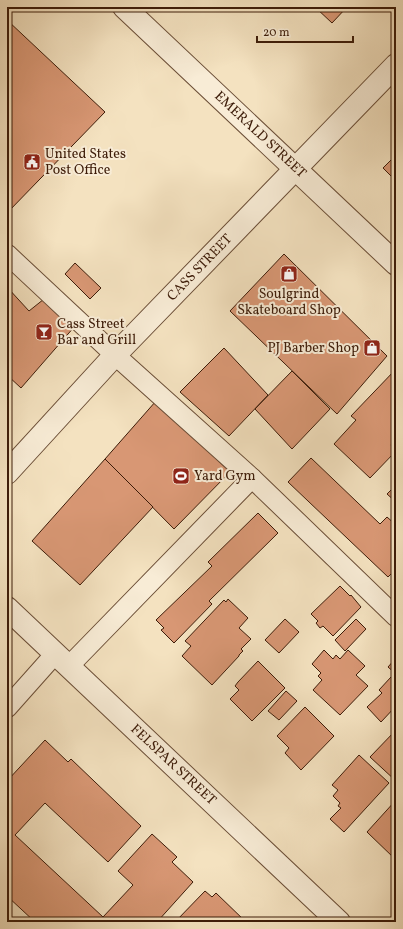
<svg xmlns="http://www.w3.org/2000/svg" width="403" height="929" font-family="Vollkorn,serif">
	<rect width="100%" height="100%" fill="#f4e2c0"/>
	<filter id="stains"><feTurbulence type="fractalNoise" baseFrequency=".005" numOctaves="4"/><feColorMatrix values="0 0 0 0 .2 0 0 0 0 .09 0 0 0 0 .02 0 0 0 .5 -.17"/></filter>
	<radialGradient id="worn" r=".72"><stop offset=".6" stop-color="#630" stop-opacity="0"/><stop offset="1" stop-color="#630" stop-opacity=".3"/></radialGradient>
	<g fill="#d89774" stroke="#3d1c09">
		<path d="M 315,7 L 347,7 L 332,23 Z"/>
		<path d="M 7,20 L 105,112 L 7,213 Z"/>
		<path d="M 396,155 L 396,181 L 383,168 Z"/>
		<path d="M 284,254 L 387,356 L 337,414 L 230,311 Z"/>
		<path d="M 75,263 L 101,288 L 90,299 L 65,274 Z"/>
		<path d="M 7,287 L 29,311 L 44,299 L 75,326 L 21,388 L 7,375 Z"/>
		<path d="M 224,348 L 268,395 L 229,436 L 180,392 Z"/>
		<path d="M 396,369 L 396,439 L 391,445 L 396,451 L 370,478 L 334,444 L 356,420 L 351,416 Z"/>
		<path d="M 292,371 L 330,409 L 292,449 L 255,409 Z"/>
		<path d="M 156,401 L 230,472 L 174,529 L 105,459 Z"/>
		<path d="M 311,458 L 380,524 L 387,517 L 396,525 L 396,569 L 388,577 L 288,482 Z"/>
		<path d="M 105,459 L 153,507 L 80,585 L 32,541 Z"/>
		<path d="M 396,485 L 396,502 L 387,494 Z"/>
		<path d="M 258,513 L 278,533 L 209,601 L 212,604 L 174,643 L 161,630 L 164,628 L 156,620 L 212,566 L 208,562 Z"/>
		<path d="M 340,586 L 350,596 L 351,595 L 361,607 L 333,636 L 323,626 L 320,628 L 316,623 L 318,621 L 311,614 Z"/>
		<path d="M 228,599 L 248,618 L 239,628 L 251,639 L 241,649 L 243,651 L 239,655 L 239,656 L 212,685 L 182,656 L 191,646 L 185,641 L 224,600 L 226,602 Z"/>
		<path d="M 285,619 L 299,632 L 279,653 L 265,640 Z"/>
		<path d="M 356,619 L 366,629 L 345,651 L 335,640 Z"/>
		<path d="M 324,650 L 333,659 L 336,655 L 340,659 L 348,650 L 365,666 L 356,675 L 368,686 L 340,715 L 313,690 L 322,680 L 318,676 L 321,673 L 312,664 Z"/>
		<path d="M 396,658 L 396,674 L 388,667 Z"/>
		<path d="M 258,661 L 285,688 L 252,721 L 230,699 L 239,690 L 235,686 L 238,682 Z"/>
		<path d="M 391,677 L 396,682 L 396,698 L 393,701 L 396,706 L 381,722 L 367,707 L 382,693 L 379,690 Z"/>
		<path d="M 286,691 L 297,701 L 279,720 L 268,711 Z"/>
		<path d="M 305,707 L 334,736 L 301,770 L 285,753 L 289,748 L 277,736 Z"/>
		<path d="M 396,730 L 396,781 L 370,757 Z"/>
		<path d="M 45,740 L 68,762 L 71,759 L 141,826 L 108,862 L 45,803 L 15,835 L 103,917 L 133,885 L 118,871 L 152,834 L 177,857 L 172,862 L 193,882 L 157,922 L 35,922 L 7,896 L 7,781 Z"/>
		<path d="M 359,755 L 389,783 L 344,832 L 330,819 L 341,808 L 338,806 L 340,803 L 333,796 L 338,790 L 332,785 Z"/>
		<path d="M 396,800 L 396,858 L 395,859 L 367,832 Z"/>
		<path d="M 205,891 L 212,897 L 216,893 L 246,922 L 175,922 Z"/>
	</g>
	<g fill="none" stroke-linecap="round" stroke-linejoin="round">
		<g stroke="#6b4e37" stroke-width="21">
			<g id="service">
				<path d="M 7,254 L 115,355 L 252,478 L 396,617"/>
				<path d="M 69,666 L 252,478"/>
				<path d="M 7,708 L 55,654"/>
			</g>
		</g>
		<g stroke="#6b4e37" stroke-width="24">
			<g id="minor">
				<path d="M 124,7 L 396,264"/>
				<path d="M 7,608 L 339,922"/>
			</g>
		</g>
		<g stroke="#6b4e37" stroke-width="24">
			<path id="tertiary" d="M 7,473 L 115,355 L 396,65"/>
		</g>
		<use href="#service" stroke="#f8ecd6" stroke-width="19"/>
		<use href="#minor" stroke="#f8ecd6" stroke-width="22"/>
		<use href="#tertiary" stroke="#f8ecd6" stroke-width="22"/>
	</g>
	<defs>
		<g id="civic-square" transform="scale(0.9)"><rect x="-9" y="-9" width="18" height="18" rx="4" fill="#8f2418" stroke="#f8ecd6"/><path d="M-.6-6.5H3V-4.5H.6V-3L4-1V1h2V6H-6V1h2V-1L-.6-3ZM-1.2 2.5V6h2.4V2.5Z" fill="#fff"/></g>
		<g id="shop-square" transform="scale(0.9)"><rect x="-9" y="-9" width="18" height="18" rx="4" fill="#8f2418" stroke="#f8ecd6"/><path d="M-5-2.5h2.3a2.7 3.5 0 0 1 5.4 0H5L5.5 6h-11ZM-1.5-2.5h3a1.5 2.3 0 0 0-3 0Z" fill="#fff"/></g>
		<g id="bar-square" transform="scale(0.9)"><rect x="-9" y="-9" width="18" height="18" rx="4" fill="#8f2418" stroke="#f8ecd6"/><path d="M-6-5H6L.8 .8V4.5H3.5V6h-7V4.5H-.8V.8Z" fill="#fff"/></g>
		<g id="stadium-square" transform="scale(0.9)"><rect x="-9" y="-9" width="18" height="18" rx="4" fill="#8f2418" stroke="#f8ecd6"/><path d="M0-5a6.5 5 0 1 0 0 10a6.5 5 0 1 0 0-10ZM-3.5-1.8h7v3.6h-7Z" fill="#fff"/></g>
	</defs>
	<g fill-rule="evenodd">
		<use href="#civic-square" x="32" y="162"/>
		<use href="#shop-square" x="289" y="274"/>
		<use href="#bar-square" x="44" y="332"/>
		<use href="#shop-square" x="372" y="348"/>
		<use href="#stadium-square" x="181" y="476"/>
	</g>
	<g text-anchor="middle" dominant-baseline="central" stroke-width="4" stroke-linejoin="round" paint-order="stroke">
		<g font-size="14" fill="#3d1c09" stroke="#f8ecd6">
			<text transform="translate(260 135) rotate(43)">EMERALD STREET</text>
			<text transform="translate(200 268) rotate(-46)">CASS STREET</text>
			<text transform="translate(173 765) rotate(43)">FELSPAR STREET</text>
		</g>
		<g font-size="14" fill="#3d1c09" stroke="#f8ecd6" text-anchor="start">
			<text x="45" y="154">United States<tspan x="45" dy="16">Post Office</tspan></text>
			<text x="289" y="294" text-anchor="middle">Soulgrind<tspan x="289" dy="16">Skateboard Shop</tspan></text>
			<text x="57" y="324">Cass Street<tspan x="57" dy="16">Bar and Grill</tspan></text>
			<text x="359" y="348" text-anchor="end">PJ Barber Shop</text>
			<text x="194" y="476">Yard Gym</text>
		</g>
	</g>
	<rect width="403" height="929" fill="none" stroke="#f4e2c0" stroke-width="24"/>
	<rect x="8" y="8" width="387" height="913" fill="none" stroke="#3d1c09" stroke-width="2"/>
	<rect x="12" y="12" width="379" height="905" fill="none" stroke="#3d1c09"/>
	<path d="M257 36v6h96v-6" fill="none" stroke="#3d1c09" stroke-width="2"/>
	<text x="263" y="36" font-size="12" fill="#3d1c09" stroke="#f8ecd6" stroke-width="3" paint-order="stroke">20 m</text>
	<rect width="100%" height="100%" filter="url(#stains)"/>
	<rect width="100%" height="100%" fill="url(#worn)"/>
</svg>
